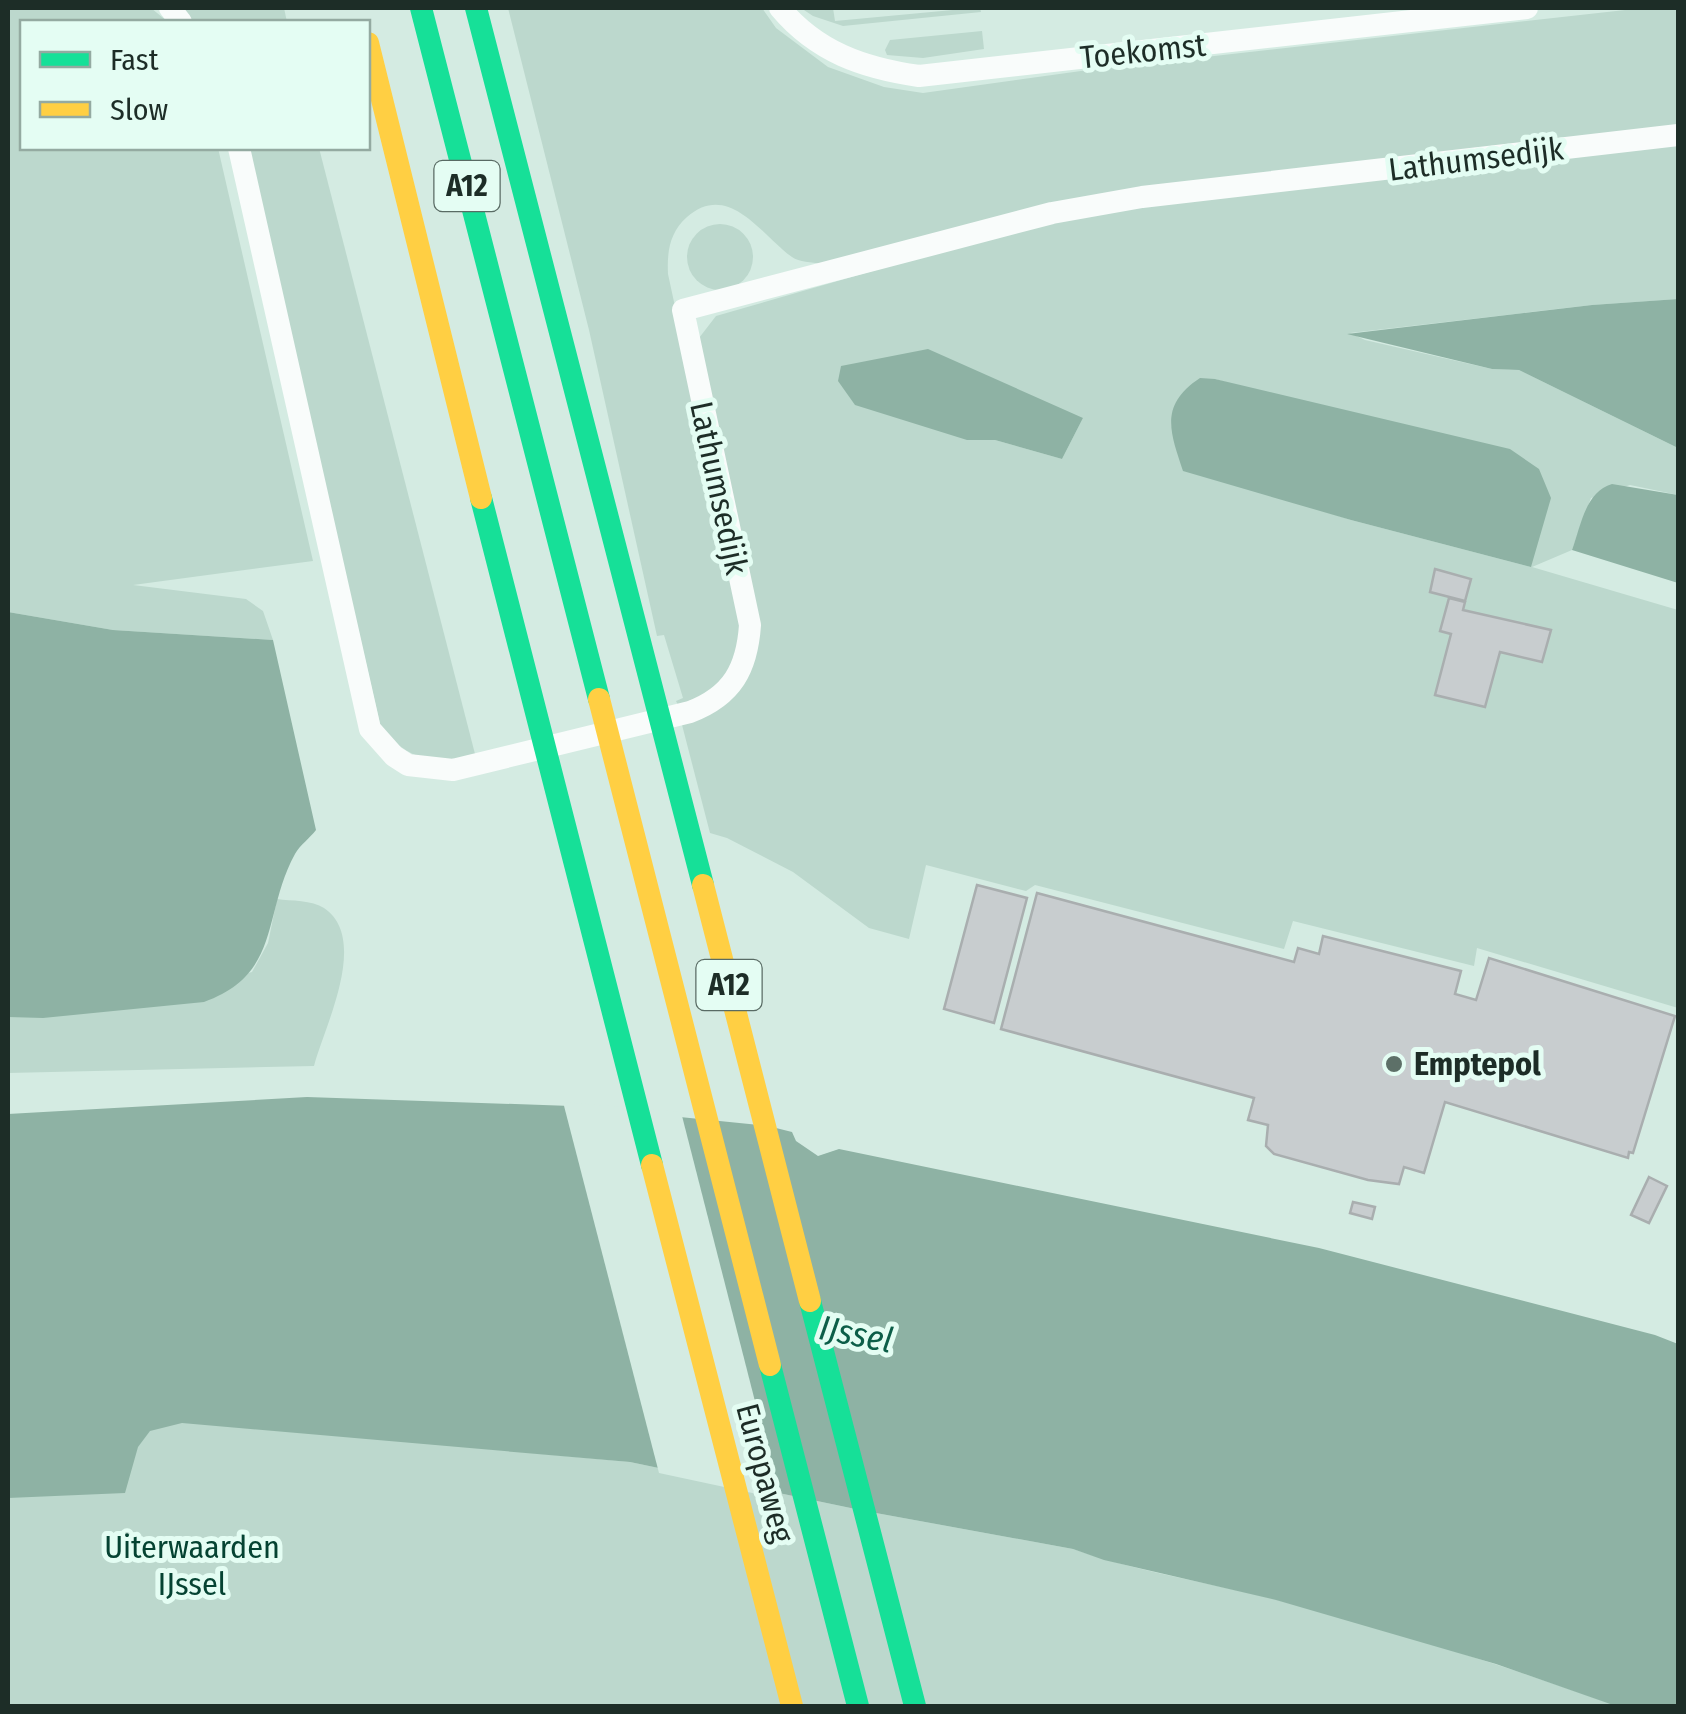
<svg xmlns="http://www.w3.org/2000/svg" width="1686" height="1714" font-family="'Fira Sans Condensed',sans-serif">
	<rect width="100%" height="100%" fill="#d4ebe2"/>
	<g fill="#bcd8cd" fill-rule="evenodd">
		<path d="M 8,8 L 151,8 L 168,22 L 22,22 L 22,148 L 218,148 L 313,561 L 133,585 L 246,599 L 263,611 L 273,640 L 113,630 L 8,612 Z"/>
		<path d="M 177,8 L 284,8 L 287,22 L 189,22 Z"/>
		<path d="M 508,8 L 762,8 L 776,28 L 828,67 L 884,87 L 923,93 L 1081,71 L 1634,9 L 1678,8 L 1678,129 L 1372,165 L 821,264 C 812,262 799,262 792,257 C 762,236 729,180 687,217 C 669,233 667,253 668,274 L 732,572 L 742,645 L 720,689 L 678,705 L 676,701 L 683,698 L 664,635 L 657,636 L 589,330 Z"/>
		<path d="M 801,8 L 833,8 L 835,21 L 974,8 L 980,8 L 981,12 L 843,26 L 813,16 Z"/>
		<path d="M 982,31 L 984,49 L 923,58 L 887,55 L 885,50 L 890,40 Z"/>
		<path d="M 1678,143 L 1678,299 L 1592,305 L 1350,333 L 1365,340 L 1492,369 L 1519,370 L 1678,448 L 1678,495 L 1630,485 L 1591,498 L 1572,550 L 1532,567 L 1678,610 L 1678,1008 L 1477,948 L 1474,966 L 1293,921 L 1284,949 L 1035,885 L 1026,891 L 926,865 L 909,939 L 869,928 L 793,872 L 727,838 L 710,833 L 681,721 L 751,669 L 699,338 L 716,316 L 1043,222 L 1113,210 ZM 1215,379 L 1253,390 L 1531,567 L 1351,520 L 1278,496 ZM 1083,418 L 1062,459 L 995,440 L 967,440 Z"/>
		<path d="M 247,148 L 319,148 L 475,754 C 436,767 408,760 381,728 Z"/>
		<circle cx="720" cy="257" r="33"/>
		<path d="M 277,899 C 291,901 312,900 324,908 C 370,939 324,1027 314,1066 L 8,1073 L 8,1017 C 91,1019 172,992 252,972 L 268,943 Z"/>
		<path d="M 183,1421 L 630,1462 L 865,1511 L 1073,1549 C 1138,1572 1207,1582 1274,1599 C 1390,1629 1505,1666 1618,1706 L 8,1706 L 8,1429 Z"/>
	</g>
	<g fill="#8eb2a4">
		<path d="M 1678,299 L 1678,448 L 1519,370 L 1492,369 L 1347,334 L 1592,305 Z"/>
		<path d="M 928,349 L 1083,418 L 1062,459 L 995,440 L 967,440 L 855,405 L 838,381 L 841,366 Z"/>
		<path d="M 1200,378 L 1215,379 L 1510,449 L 1539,469 L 1551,498 L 1531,567 L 1351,520 L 1183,471 C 1170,432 1159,405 1200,378 Z"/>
		<path d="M 1612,484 L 1678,495 L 1678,583 L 1572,550 C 1581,526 1585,492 1612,484 Z"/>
		<path d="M 8,612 L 113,630 L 273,640 L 316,830 C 310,838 300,845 295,854 C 262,914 282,974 204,1002 L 43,1018 L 8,1017 Z"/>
		<path d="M 307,1097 L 571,1106 L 768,1126 L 792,1132 L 796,1141 L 818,1156 L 839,1149 L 1319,1248 L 1655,1335 L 1678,1344 L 1678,1706 L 1616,1706 L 1496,1664 L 1276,1600 L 1104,1560 L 1073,1549 L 865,1511 L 630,1462 L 182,1423 L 150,1431 L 138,1447 L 125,1493 L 8,1498 L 8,1114 Z"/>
	</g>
	<path fill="#d4ebe2" d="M 563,1102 L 681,1112 L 780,1499 L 659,1473 Z"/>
	<g fill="#c8cdcf" stroke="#a9aeaf" stroke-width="2.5">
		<path d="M 1435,569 L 1471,579 L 1465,601 L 1430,592 Z"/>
		<path d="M 1449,598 L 1465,602 L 1463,610 L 1551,630 L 1542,662 L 1500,652 L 1485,707 L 1435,695 L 1451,634 L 1440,631 Z"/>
		<path d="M 977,885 L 1027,898 L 994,1023 L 944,1009 Z"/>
		<path d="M 1037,893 L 1294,962 L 1298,948 L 1319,954 L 1323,936 L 1461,971 L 1455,994 L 1476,1000 L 1489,958 L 1675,1016 L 1633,1153 L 1629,1152 L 1628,1158 L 1445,1102 L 1424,1173 L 1404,1167 L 1399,1184 L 1368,1180 L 1274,1154 L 1266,1146 L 1268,1125 L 1248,1120 L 1254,1098 L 1001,1029 Z"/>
		<path d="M 1649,1177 L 1667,1186 L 1649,1223 L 1631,1215 Z"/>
		<path d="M 1353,1202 L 1375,1207 L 1372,1219 L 1350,1213 Z"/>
	</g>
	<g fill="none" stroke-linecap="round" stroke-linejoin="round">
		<g stroke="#f9fcfb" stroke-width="22">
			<path d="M 170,8 L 181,22"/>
			<path d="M 780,8 C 817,52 863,68 919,76 L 1527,8"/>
			<path d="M 239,148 L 370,729 L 394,756 L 408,765 L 453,770 L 690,712 C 732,696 747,669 750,625 L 683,310 L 1052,213 L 1142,197 L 1678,135"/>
		</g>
		<g stroke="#16e098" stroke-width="22">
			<path d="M 421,8 L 599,699"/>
			<path d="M 476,8 L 703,885"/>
			<path d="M 481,498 L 652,1165"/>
			<path d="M 810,1301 L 915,1706"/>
			<path d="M 770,1365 L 858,1706"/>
		</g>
		<g stroke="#ffcf43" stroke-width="22">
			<path d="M 368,43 L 481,498"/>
			<path d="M 599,699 L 770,1365"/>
			<path d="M 703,885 L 810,1301"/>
			<path d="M 652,1165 L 792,1706"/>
		</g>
	</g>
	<circle fill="#5d7068" stroke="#e4fdf3" stroke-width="4" cx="1394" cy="1064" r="10"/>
	<g text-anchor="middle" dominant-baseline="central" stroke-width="10" stroke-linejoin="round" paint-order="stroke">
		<g fill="#e4fdf3" stroke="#596b64" stroke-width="2.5">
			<rect x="434.5" y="161" width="65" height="50" rx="8"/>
			<rect x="696.5" y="960" width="65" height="50" rx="8"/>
		</g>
		<g font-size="30" font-weight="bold" fill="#1d2d27">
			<text x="467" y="186">A12</text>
			<text x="729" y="985">A12</text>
		</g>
		<g font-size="32" fill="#1d2d27" stroke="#e4fdf3">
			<text transform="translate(1143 51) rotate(-6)">Toekomst</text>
			<text transform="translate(1476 159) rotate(-7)">Lathumsedijk</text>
			<text transform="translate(719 488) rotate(78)">Lathumsedijk</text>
			<text transform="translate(765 1473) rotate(75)">Europaweg</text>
		</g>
		<g font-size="32" font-weight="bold" fill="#1d2d27" stroke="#e4fdf3" text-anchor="start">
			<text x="1414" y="1064">Emptepol</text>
		</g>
		<g font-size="32" fill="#054332" stroke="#e4fdf3">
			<text x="192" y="1547">Uiterwaarden<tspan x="192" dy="37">IJssel</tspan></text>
		</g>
		<g font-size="35" font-style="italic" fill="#0c5e48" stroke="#e4fdf3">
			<text transform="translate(856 1334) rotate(11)">IJssel</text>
		</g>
	</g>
	<rect width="1686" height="1714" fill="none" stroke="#1d2d27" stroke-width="20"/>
	<rect x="20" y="20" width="350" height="130" fill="#e4fdf3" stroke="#94aaa1" stroke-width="2.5"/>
	<rect x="40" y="52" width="50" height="15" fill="#16e098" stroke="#94aaa1" stroke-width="2.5"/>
	<text x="110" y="70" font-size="30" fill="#1d2d27">Fast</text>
	<rect x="40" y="102" width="50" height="15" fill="#ffcf43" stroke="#94aaa1" stroke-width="2.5"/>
	<text x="110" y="120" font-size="30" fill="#1d2d27">Slow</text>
</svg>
